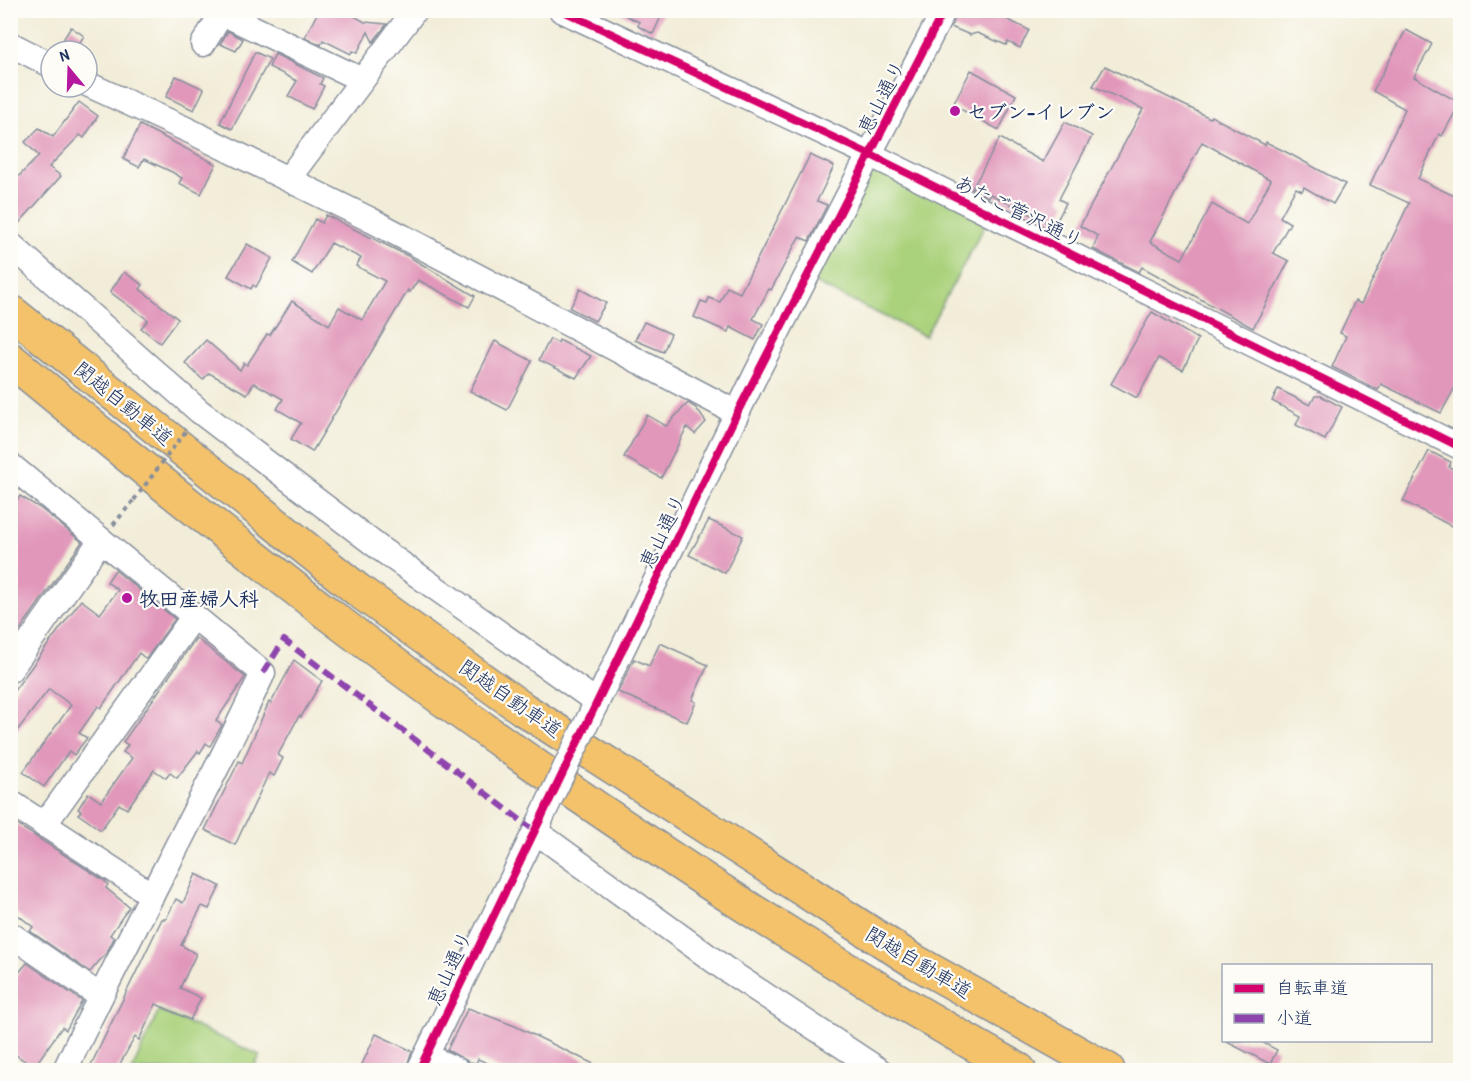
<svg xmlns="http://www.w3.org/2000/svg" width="1471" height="1081" font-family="'Patrick Hand','Klee One',sans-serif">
	<rect width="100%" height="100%" fill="#fdfcf7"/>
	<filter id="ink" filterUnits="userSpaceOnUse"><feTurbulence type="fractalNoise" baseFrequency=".0167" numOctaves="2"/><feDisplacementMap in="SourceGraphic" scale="12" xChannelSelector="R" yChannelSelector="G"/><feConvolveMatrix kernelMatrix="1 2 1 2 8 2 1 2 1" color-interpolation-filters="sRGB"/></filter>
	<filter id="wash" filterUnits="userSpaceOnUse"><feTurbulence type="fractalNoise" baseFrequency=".008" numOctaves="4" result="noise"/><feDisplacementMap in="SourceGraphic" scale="24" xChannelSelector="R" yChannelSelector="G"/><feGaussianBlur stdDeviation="1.35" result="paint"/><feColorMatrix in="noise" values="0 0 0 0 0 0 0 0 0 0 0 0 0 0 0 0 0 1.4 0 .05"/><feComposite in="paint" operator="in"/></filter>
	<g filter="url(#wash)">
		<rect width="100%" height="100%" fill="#f2edd8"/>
		<g fill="#aad27c" stroke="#62806d" stroke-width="1.5">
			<path d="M 869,154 L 990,216 L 925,336 L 806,279 Z"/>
			<path d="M 159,1010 L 260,1055 L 253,1070 L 132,1070 Z"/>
		</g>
		<g id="blocks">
			<g fill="#e197ba" fill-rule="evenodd">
				<path d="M 319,10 L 343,10 L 365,22 L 387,24 L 373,42 L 368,32 L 357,53 L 352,51 L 351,54 L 323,40 L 321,45 L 305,37 Z"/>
				<path d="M 615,10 L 664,10 L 653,34 L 638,26 L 639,22 Z"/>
				<path d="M 958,10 L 988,10 L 1029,30 L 1020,48 L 1008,42 L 1006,45 L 977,33 L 970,35 L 951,27 Z"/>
				<path d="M 71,27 L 84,36 L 74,51 L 56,51 Z"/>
				<path d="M 1406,30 L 1432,44 L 1414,77 L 1460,103 L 1442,136 L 1439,134 L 1418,179 L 1461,199 L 1461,376 L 1441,413 L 1381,384 L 1378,390 L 1332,367 L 1346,336 L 1340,333 L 1355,301 L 1361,304 L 1409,203 L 1370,185 L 1405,109 L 1373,91 Z"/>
				<path d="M 228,31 L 243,39 L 236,51 L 220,44 Z"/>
				<path d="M 255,52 L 270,59 L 232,129 L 220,123 Z"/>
				<path d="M 275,54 L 323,78 L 320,84 L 324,86 L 312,109 L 288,96 L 297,81 L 269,67 Z"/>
				<path d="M 1105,66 L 1210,118 L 1211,116 L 1265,145 L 1266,142 L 1288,153 L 1345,184 L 1333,204 L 1304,187 L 1302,191 L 1296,188 L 1280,217 L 1290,223 L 1273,253 L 1289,261 L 1253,328 L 1142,267 L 1139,272 L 1093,249 L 1098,236 L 1080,226 L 1143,109 L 1093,86 ZM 1202,142 L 1271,180 L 1247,224 L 1212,204 L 1182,259 L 1150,242 Z"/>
				<path d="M 971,70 L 1016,95 L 999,130 L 953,105 Z"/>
				<path d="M 176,76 L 204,89 L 194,110 L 166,97 Z"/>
				<path d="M 79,102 L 98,116 L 84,138 L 80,135 L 49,167 L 61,176 L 13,230 L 10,230 L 10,185 L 39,156 L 25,142 L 39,128 L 53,137 Z"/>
				<path d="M 1065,122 L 1092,136 L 1059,199 L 1066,203 L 1054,226 L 990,194 L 988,197 L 972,189 L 1000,138 L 1043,162 Z"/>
				<path d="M 140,125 L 216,164 L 201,194 L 179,183 L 182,178 L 172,172 L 144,159 L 139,167 L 123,159 Z"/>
				<path d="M 810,155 L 834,166 L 817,201 L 827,205 L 809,241 L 799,237 L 771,290 L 769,289 L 753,319 L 763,324 L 755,340 L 730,327 L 728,332 L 694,317 L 701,301 L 707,303 L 709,298 L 720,302 L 727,287 L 740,293 Z"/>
				<path d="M 326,215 L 408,256 L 475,296 L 469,307 L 418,280 L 410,292 L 408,290 L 312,452 L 291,439 L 301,423 L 277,409 L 283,399 L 254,383 L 247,394 L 209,373 L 203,380 L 185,363 L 206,340 L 240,370 L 244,363 L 247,365 L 267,334 L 270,335 L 292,301 L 329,325 L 339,307 L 362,320 L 385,281 L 356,266 L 361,258 L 331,243 L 312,274 L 292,262 L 315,219 L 322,223 Z"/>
				<path d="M 247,244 L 272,258 L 256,287 L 253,285 L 251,289 L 228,276 Z"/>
				<path d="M 124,272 L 143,285 L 140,289 L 178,319 L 160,343 L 141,328 L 148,320 L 110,292 Z"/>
				<path d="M 580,289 L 606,303 L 595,321 L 570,308 Z"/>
				<path d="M 1152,312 L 1198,339 L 1183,370 L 1159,358 L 1137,398 L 1111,384 Z"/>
				<path d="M 644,322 L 671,334 L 663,352 L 635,340 Z"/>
				<path d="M 550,339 L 558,343 L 559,340 L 591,356 L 576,378 L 539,360 Z"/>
				<path d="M 495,341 L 532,361 L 507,410 L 470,391 Z"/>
				<path d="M 1278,389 L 1310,405 L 1315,396 L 1321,396 L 1342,407 L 1325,440 L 1296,425 L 1300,416 L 1272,401 Z"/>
				<path d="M 688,403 L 696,408 L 706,422 L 695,434 L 687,427 L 661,478 L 624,457 L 647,415 L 666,426 Z"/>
				<path d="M 1429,451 L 1451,462 L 1449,467 L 1461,473 L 1461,531 L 1403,501 Z"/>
				<path d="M 20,496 L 40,508 L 82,542 L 10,644 L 10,510 Z"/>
				<path d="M 709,520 L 743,536 L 725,573 L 689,555 Z"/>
				<path d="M 115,570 L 175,619 L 146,659 L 139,653 L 101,708 L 98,706 L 79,733 L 87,738 L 74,755 L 69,751 L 44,787 L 23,772 L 71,705 L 49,689 L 10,740 L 10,696 L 81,600 L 100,614 L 118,590 L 107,582 Z"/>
				<path d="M 196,638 L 245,677 L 216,721 L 222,725 L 210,746 L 206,743 L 200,753 L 198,751 L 177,778 L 170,773 L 166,778 L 154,770 L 127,809 L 119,804 L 101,830 L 78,814 L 81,811 L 78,809 L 88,793 L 101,802 L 132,758 L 123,752 L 128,745 L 123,742 Z"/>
				<path d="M 660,643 L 708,665 L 692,700 L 696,702 L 687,722 L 618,692 L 634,659 L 649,666 Z"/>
				<path d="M 294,660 L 322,681 L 301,717 L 299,716 L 278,755 L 283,758 L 274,776 L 269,773 L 235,845 L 205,830 L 239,761 L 242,763 L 269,702 L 271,703 Z"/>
				<path d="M 10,820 L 102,879 L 108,884 L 106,888 L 129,907 L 110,935 L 114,938 L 107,952 L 90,972 L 30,931 L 33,927 L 13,911 L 16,907 L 10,902 Z"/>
				<path d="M 196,874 L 220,886 L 209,909 L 202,906 L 181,945 L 196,954 L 180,988 L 201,998 L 190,1020 L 156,1004 L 139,1040 L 135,1037 L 116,1071 L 88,1071 L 162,919 L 166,919 L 176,899 L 183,903 Z"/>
				<path d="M 27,963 L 82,1001 L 66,1030 L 62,1027 L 34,1067 L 10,1051 L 10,983 Z"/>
				<path d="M 468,1008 L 515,1026 L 608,1071 L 504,1071 L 478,1059 L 476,1063 L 469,1062 L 447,1050 Z"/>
				<path d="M 376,1034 L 412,1051 L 405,1071 L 359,1071 Z"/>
				<path d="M 1225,1041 L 1260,1041 L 1277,1050 L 1270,1064 Z"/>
			</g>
		</g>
	</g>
	<g filter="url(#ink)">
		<use href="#blocks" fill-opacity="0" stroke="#868e9b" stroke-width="1.5"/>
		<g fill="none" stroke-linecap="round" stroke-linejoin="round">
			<g stroke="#868e9b" stroke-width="27">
				<g id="minor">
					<path d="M 561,10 L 869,154 L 1460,447"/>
					<path d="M 222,13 L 362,80"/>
					<path d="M 10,44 L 51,65"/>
					<path d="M 203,44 L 224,10"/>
					<path d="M 87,84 L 190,131 L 369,219 L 737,413"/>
					<path d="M 288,179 L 415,10"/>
					<path d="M 10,244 L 199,411 L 382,550 L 597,702"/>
					<path d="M 10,465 L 263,673 C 200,807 128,936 65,1070"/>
					<path d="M 10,670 L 101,540"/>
					<path d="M 591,714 L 756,374 L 944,10"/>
					<path d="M 10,802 L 152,895"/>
					<path d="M 44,825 L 194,616"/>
					<path d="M 535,831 L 724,968 L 879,1070"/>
					<path d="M 10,934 L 100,996"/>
					<path d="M 426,1056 L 457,1070"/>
					<path d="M 419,1070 L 541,819"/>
				</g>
			</g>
			<g stroke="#868e9b" stroke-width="36">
				<g id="highway">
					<path d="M 10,311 L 359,591 L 523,709 L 914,961 L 1108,1070"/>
					<path d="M 10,359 C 119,449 228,538 340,623 C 556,787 783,938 1019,1070"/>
				</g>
			</g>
			<path stroke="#868e9b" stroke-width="4" stroke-dasharray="4.5 4.5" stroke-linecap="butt" d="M 113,525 L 134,500"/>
			<use href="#minor" stroke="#fff" stroke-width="24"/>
			<use href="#highway" stroke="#f4c26a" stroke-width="33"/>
			<g stroke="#868e9b" stroke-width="27" stroke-linecap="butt">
				<path id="minor-bridge" d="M 542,816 L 591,714"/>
			</g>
			<path stroke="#868e9b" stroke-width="4" stroke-dasharray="4.5 4.5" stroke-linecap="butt" d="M 134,500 L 188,428"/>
			<use href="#minor-bridge" stroke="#fff" stroke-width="24"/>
			<path stroke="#8e44ad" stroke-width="6" stroke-dasharray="12 6" stroke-linecap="butt" d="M 263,673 L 284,640 L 535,831"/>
			<g stroke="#fdfcf7" stroke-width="11">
				<g id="cycleway">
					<path d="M 561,10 L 869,154 L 1460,447"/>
					<path d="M 419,1070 L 737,413 L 944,10"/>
				</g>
			</g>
			<use href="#cycleway" stroke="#d6006c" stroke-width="8"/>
		</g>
	</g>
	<g fill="#b5179e" stroke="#fdfcf7" stroke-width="2">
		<circle cx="955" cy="111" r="6"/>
		<circle cx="127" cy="598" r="6"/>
	</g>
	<g text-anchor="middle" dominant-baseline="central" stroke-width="4.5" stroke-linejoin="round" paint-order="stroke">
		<g font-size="20" fill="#1b2f5e" stroke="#fdfcf7">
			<text transform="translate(881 97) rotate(-63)">恵山通り</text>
			<text transform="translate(1019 211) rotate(26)">あたご菅沢通り</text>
			<text transform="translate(124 403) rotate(39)">関越自動車道</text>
			<text transform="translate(662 531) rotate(-64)">恵山通り</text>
			<text transform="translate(511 698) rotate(35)">関越自動車道</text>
			<text transform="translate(919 962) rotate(31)">関越自動車道</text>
			<text transform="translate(449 968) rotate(-65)">恵山通り</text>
		</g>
		<g font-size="20" font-weight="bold" fill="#1b2f5e" stroke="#fdfcf7" text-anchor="start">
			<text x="967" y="111">セブン-イレブン</text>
			<text x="139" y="598">牧田産婦人科</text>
		</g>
	</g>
	<rect width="1471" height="1081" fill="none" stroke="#fdfcf7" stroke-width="36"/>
	<rect x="1222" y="964" width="210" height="78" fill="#fdfcf7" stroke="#a3aaba" stroke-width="1.5"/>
	<rect x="1234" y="984" width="30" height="9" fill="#d6006c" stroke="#a3aaba" stroke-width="1.5"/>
	<text x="1276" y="994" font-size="18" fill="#1b2f5e">自転車道</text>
	<rect x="1234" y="1014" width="30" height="9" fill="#8e44ad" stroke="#a3aaba" stroke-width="1.5"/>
	<text x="1276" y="1024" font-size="18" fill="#1b2f5e">小道</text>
	<g transform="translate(69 69) rotate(341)"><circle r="28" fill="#fdfcf7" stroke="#a3aaba" stroke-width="1.5"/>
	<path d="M0-4.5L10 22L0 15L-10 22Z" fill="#b5179e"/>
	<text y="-9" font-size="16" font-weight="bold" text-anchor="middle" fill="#1b2f5e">N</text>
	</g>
</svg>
